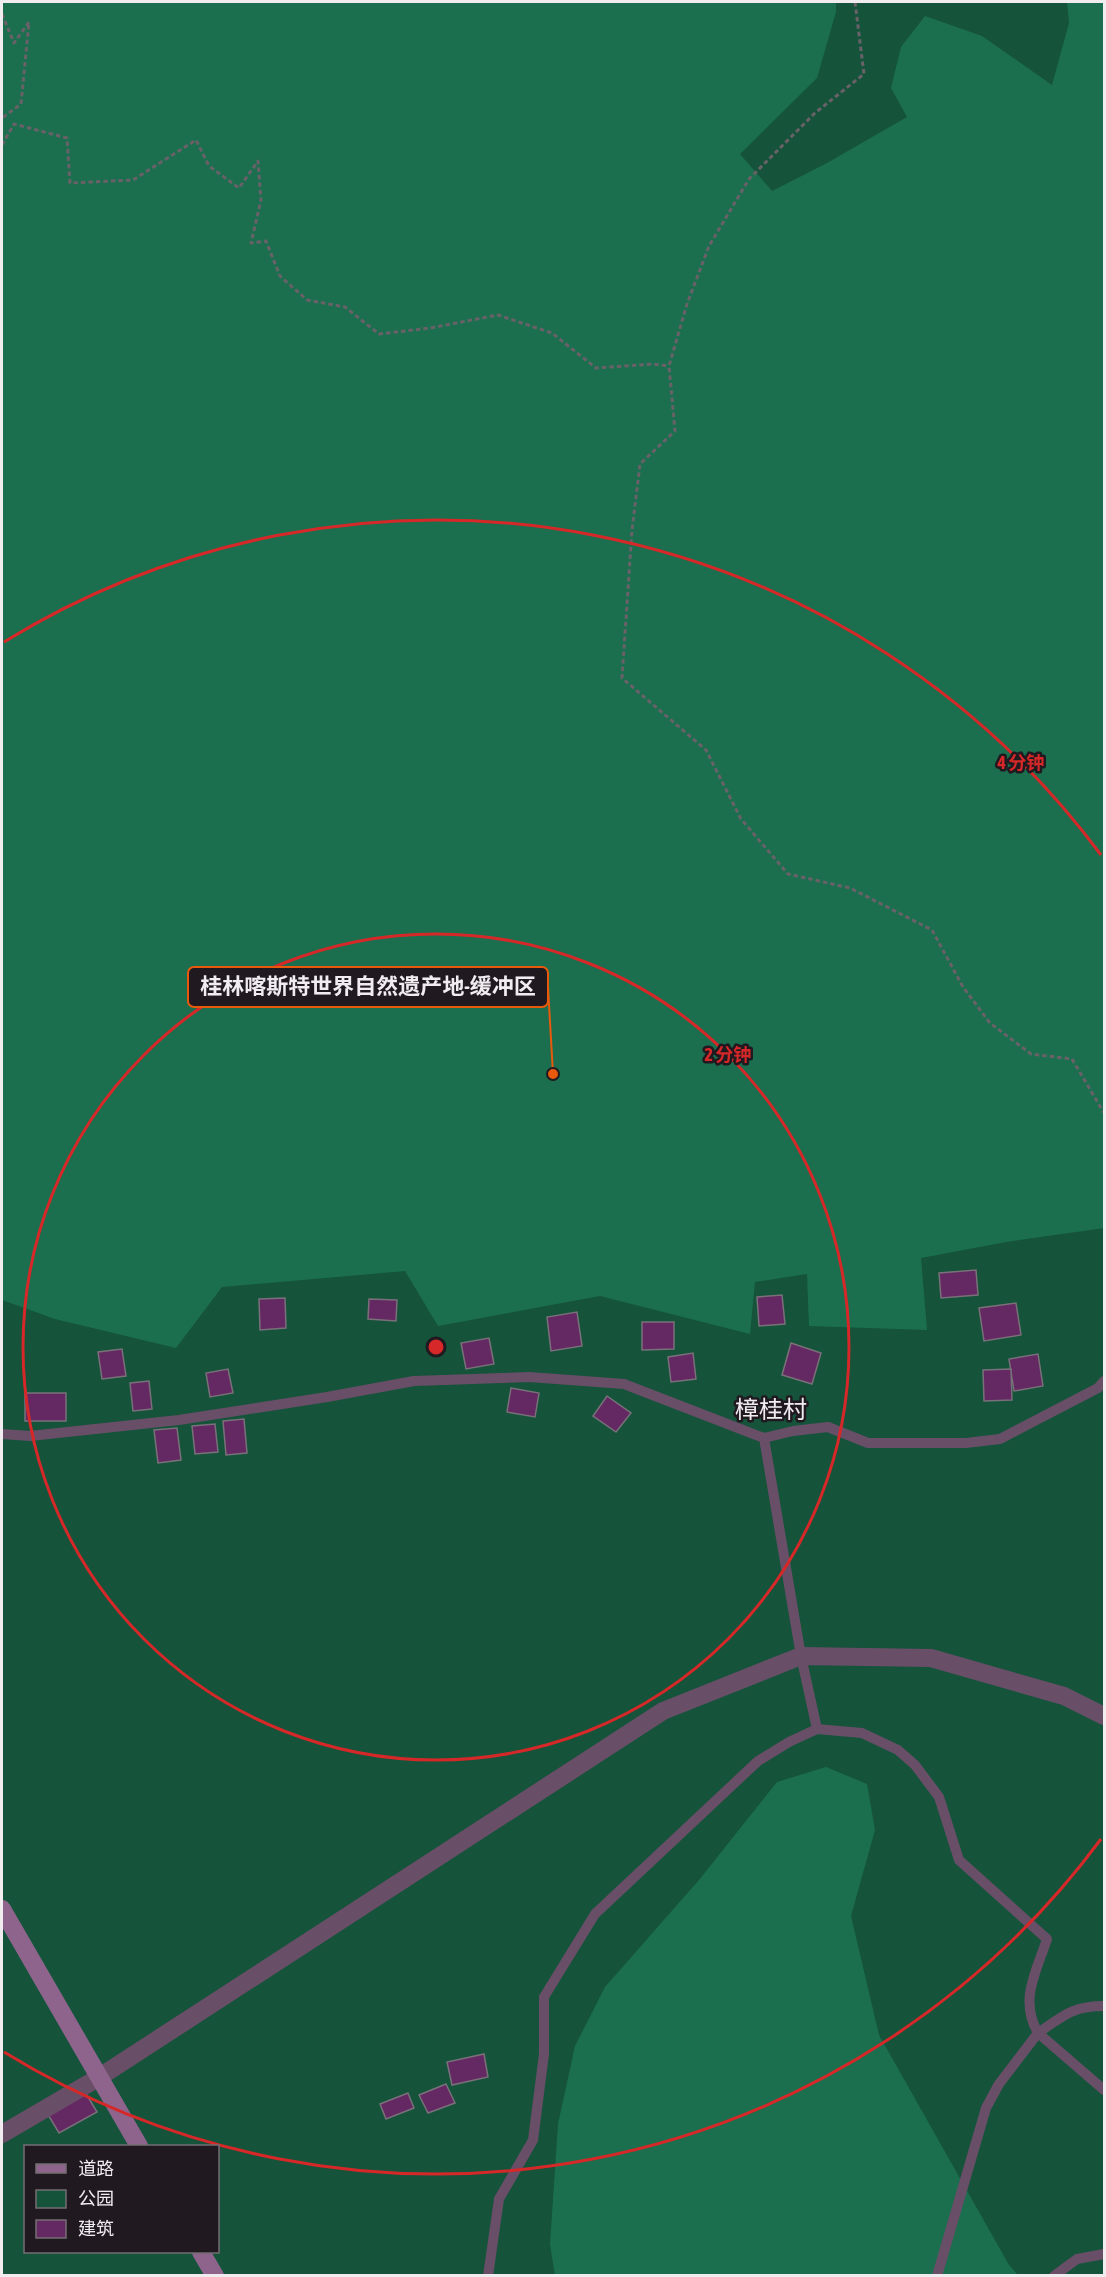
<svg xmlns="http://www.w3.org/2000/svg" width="1106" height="2277" font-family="'Asap Condensed','Noto Sans SC',sans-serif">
	<rect width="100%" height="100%" fill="#292329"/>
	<path fill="#15533b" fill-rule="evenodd" d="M 2,2 L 1104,2 L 1104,2275 L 2,2276 ZM 26,2146 L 218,2146 L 218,2252 L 26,2252 Z"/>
	<g fill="#1b6f4f">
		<path d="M 2,2 L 836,2 L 836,12 L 817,78 L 740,154 L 772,191 L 827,163 L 907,117 L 891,88 L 901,47 L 925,16 L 982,36 L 1052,85 L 1069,23 L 1067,2 L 1104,2 L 1104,1228 L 1006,1242 L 921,1258 L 927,1330 L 809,1326 L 807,1274 L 755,1282 L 750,1334 L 600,1296 L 438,1326 L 405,1271 L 222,1287 L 176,1348 L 55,1319 L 2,1300 Z"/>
		<path d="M 826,1767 L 867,1784 L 875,1830 L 851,1916 L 879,2035 L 1009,2265 L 1018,2275 L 555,2276 L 550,2244 L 558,2124 L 575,2046 L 605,1987 L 699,1880 L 777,1782 Z"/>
	</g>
	<g fill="#642963" stroke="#797179" stroke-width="1.5">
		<path d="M 976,1270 L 978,1295 L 941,1298 L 939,1273 Z"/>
		<path d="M 782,1295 L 785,1324 L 759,1326 L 757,1297 Z"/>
		<path d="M 285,1298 L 286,1328 L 260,1330 L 259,1299 Z"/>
		<path d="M 369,1299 L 397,1300 L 396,1321 L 368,1319 Z"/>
		<path d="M 1016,1303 L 1021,1335 L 984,1341 L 979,1308 Z"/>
		<path d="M 577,1312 L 582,1346 L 551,1351 L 547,1317 Z"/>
		<path d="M 642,1322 L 674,1322 L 674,1349 L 642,1350 Z"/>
		<path d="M 489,1338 L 494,1364 L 466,1369 L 461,1343 Z"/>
		<path d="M 791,1343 L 821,1353 L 812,1384 L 782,1375 Z"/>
		<path d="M 122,1349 L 126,1376 L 102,1379 L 98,1352 Z"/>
		<path d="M 693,1353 L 696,1379 L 671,1382 L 668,1357 Z"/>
		<path d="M 1038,1354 L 1043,1386 L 1014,1391 L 1009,1359 Z"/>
		<path d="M 228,1369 L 233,1393 L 210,1397 L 206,1373 Z"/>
		<path d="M 1011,1369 L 1012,1400 L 984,1401 L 983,1370 Z"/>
		<path d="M 149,1381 L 152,1409 L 133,1411 L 130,1383 Z"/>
		<path d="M 511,1388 L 539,1393 L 535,1417 L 507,1412 Z"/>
		<rect x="25" y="1393" width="41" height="28"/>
		<path d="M 607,1396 L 631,1413 L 616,1432 L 593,1416 Z"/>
		<path d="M 244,1419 L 247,1453 L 226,1455 L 223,1421 Z"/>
		<path d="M 215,1424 L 218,1452 L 195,1454 L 192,1426 Z"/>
		<path d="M 177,1428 L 181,1460 L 158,1463 L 154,1430 Z"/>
		<path d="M 484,2054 L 488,2077 L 452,2085 L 447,2062 Z"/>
		<path d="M 446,2084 L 455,2103 L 428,2113 L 419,2095 Z"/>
		<path d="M 85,2092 L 97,2112 L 59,2133 L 47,2113 Z"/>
		<path d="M 408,2093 L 414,2108 L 386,2119 L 380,2104 Z"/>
	</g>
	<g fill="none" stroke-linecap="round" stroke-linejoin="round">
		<g stroke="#686268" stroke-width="3" stroke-dasharray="4.5 3" stroke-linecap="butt">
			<path d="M 855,2 L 864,74 L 815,113 L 749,179 L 709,246 L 687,304 L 669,366 L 675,431 L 640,464 L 632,530 L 622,678 L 706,750 L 741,819 L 788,874 L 850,888 L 932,930 L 963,987 L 990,1023 L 1031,1054 L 1072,1059 L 1104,1113"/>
			<path d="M 2,14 L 14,43 L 29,22 L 21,104 L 2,118"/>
			<path d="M 2,145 L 14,124 L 67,138 L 70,183 L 133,180 L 196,140 L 209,166 L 239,188 L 258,161 L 261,200 L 251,243 L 266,241 L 280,276 L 307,300 L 345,307 L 379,334 L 430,328 L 498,315 L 552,333 L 596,368 L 653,364 L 669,366"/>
		</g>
		<g stroke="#694e67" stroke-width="10">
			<path d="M 2,1434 L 30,1436 L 179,1420 L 327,1397 L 414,1381 L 529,1377 L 624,1384 L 764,1438 L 801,1656 L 817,1729"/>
			<path d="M 764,1438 L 793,1431 L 828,1427 L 868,1443 L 966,1443 L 1000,1439 L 1098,1388 L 1104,1381"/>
			<path d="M 488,2276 L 499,2199 L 533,2140 L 544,2054 L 544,1997 L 595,1914 L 758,1761 L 789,1742 L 817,1729 L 862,1733 L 898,1750 L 915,1765 L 939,1797 L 959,1860 L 1047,1939 C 1036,1973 1019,2000 1038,2033 C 1063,2016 1072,2006 1104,2006"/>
			<path d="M 937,2276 L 986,2108 L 999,2084 L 1038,2033 L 1104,2090"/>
			<path d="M 1054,2276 L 1077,2259 L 1104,2254"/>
		</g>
		<path stroke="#694e67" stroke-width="18" d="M 2,2134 L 98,2078 L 663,1711 L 801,1656 L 931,1658 L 1064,1696 L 1104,1716"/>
		<g stroke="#8e648c" stroke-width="18">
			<path d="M 2,1909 L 139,2146"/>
			<path d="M 201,2252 L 215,2276"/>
		</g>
	</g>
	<g fill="none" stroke="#d62828" stroke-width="3">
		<circle cx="436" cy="1347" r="413"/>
		<path d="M1101 1839A827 827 0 0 1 4 2052M4 642A827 827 0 0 1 1101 855"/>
	</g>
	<g text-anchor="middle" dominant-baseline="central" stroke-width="5" stroke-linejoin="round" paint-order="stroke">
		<g font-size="24" fill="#f1ecf0" stroke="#20191f">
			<text x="771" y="1409">樟桂村</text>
		</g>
	</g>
	<circle cx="436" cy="1347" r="9" fill="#d62828" stroke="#20191f" stroke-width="3"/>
	<g font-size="18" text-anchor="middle" font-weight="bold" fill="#d62828" stroke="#20191f" stroke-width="5" stroke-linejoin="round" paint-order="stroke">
		<text x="1021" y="769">4 分钟</text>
		<text x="728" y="1061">2 分钟</text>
	</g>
	<path fill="none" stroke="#e8590c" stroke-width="2" d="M553 1074L548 987"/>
	<circle fill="#e8590c" stroke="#20191f" stroke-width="2" cx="553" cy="1074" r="6"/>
	<rect fill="#20191f" stroke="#e8590c" stroke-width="2" x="188" y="967" width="360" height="40" rx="6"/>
	<g font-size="22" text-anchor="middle" font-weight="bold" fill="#f1ecf0">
		<text x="368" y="994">桂林喀斯特世界自然遗产地-缓冲区</text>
	</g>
	<rect width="1106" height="2277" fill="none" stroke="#f1ecf0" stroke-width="6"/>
	<rect x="24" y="2145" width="195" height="108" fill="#20191f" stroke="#746d73" stroke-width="1.5"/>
	<rect x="36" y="2164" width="30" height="9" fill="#8e648c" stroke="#746d73" stroke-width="1.5"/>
	<text x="78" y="2175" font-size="18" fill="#f1ecf0">道路</text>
	<rect x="36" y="2190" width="30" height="18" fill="#15533b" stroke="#746d73" stroke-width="1.5"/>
	<text x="78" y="2205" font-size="18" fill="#f1ecf0">公园</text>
	<rect x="36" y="2220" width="30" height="18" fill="#642963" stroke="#746d73" stroke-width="1.5"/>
	<text x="78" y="2235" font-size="18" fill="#f1ecf0">建筑</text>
</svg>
